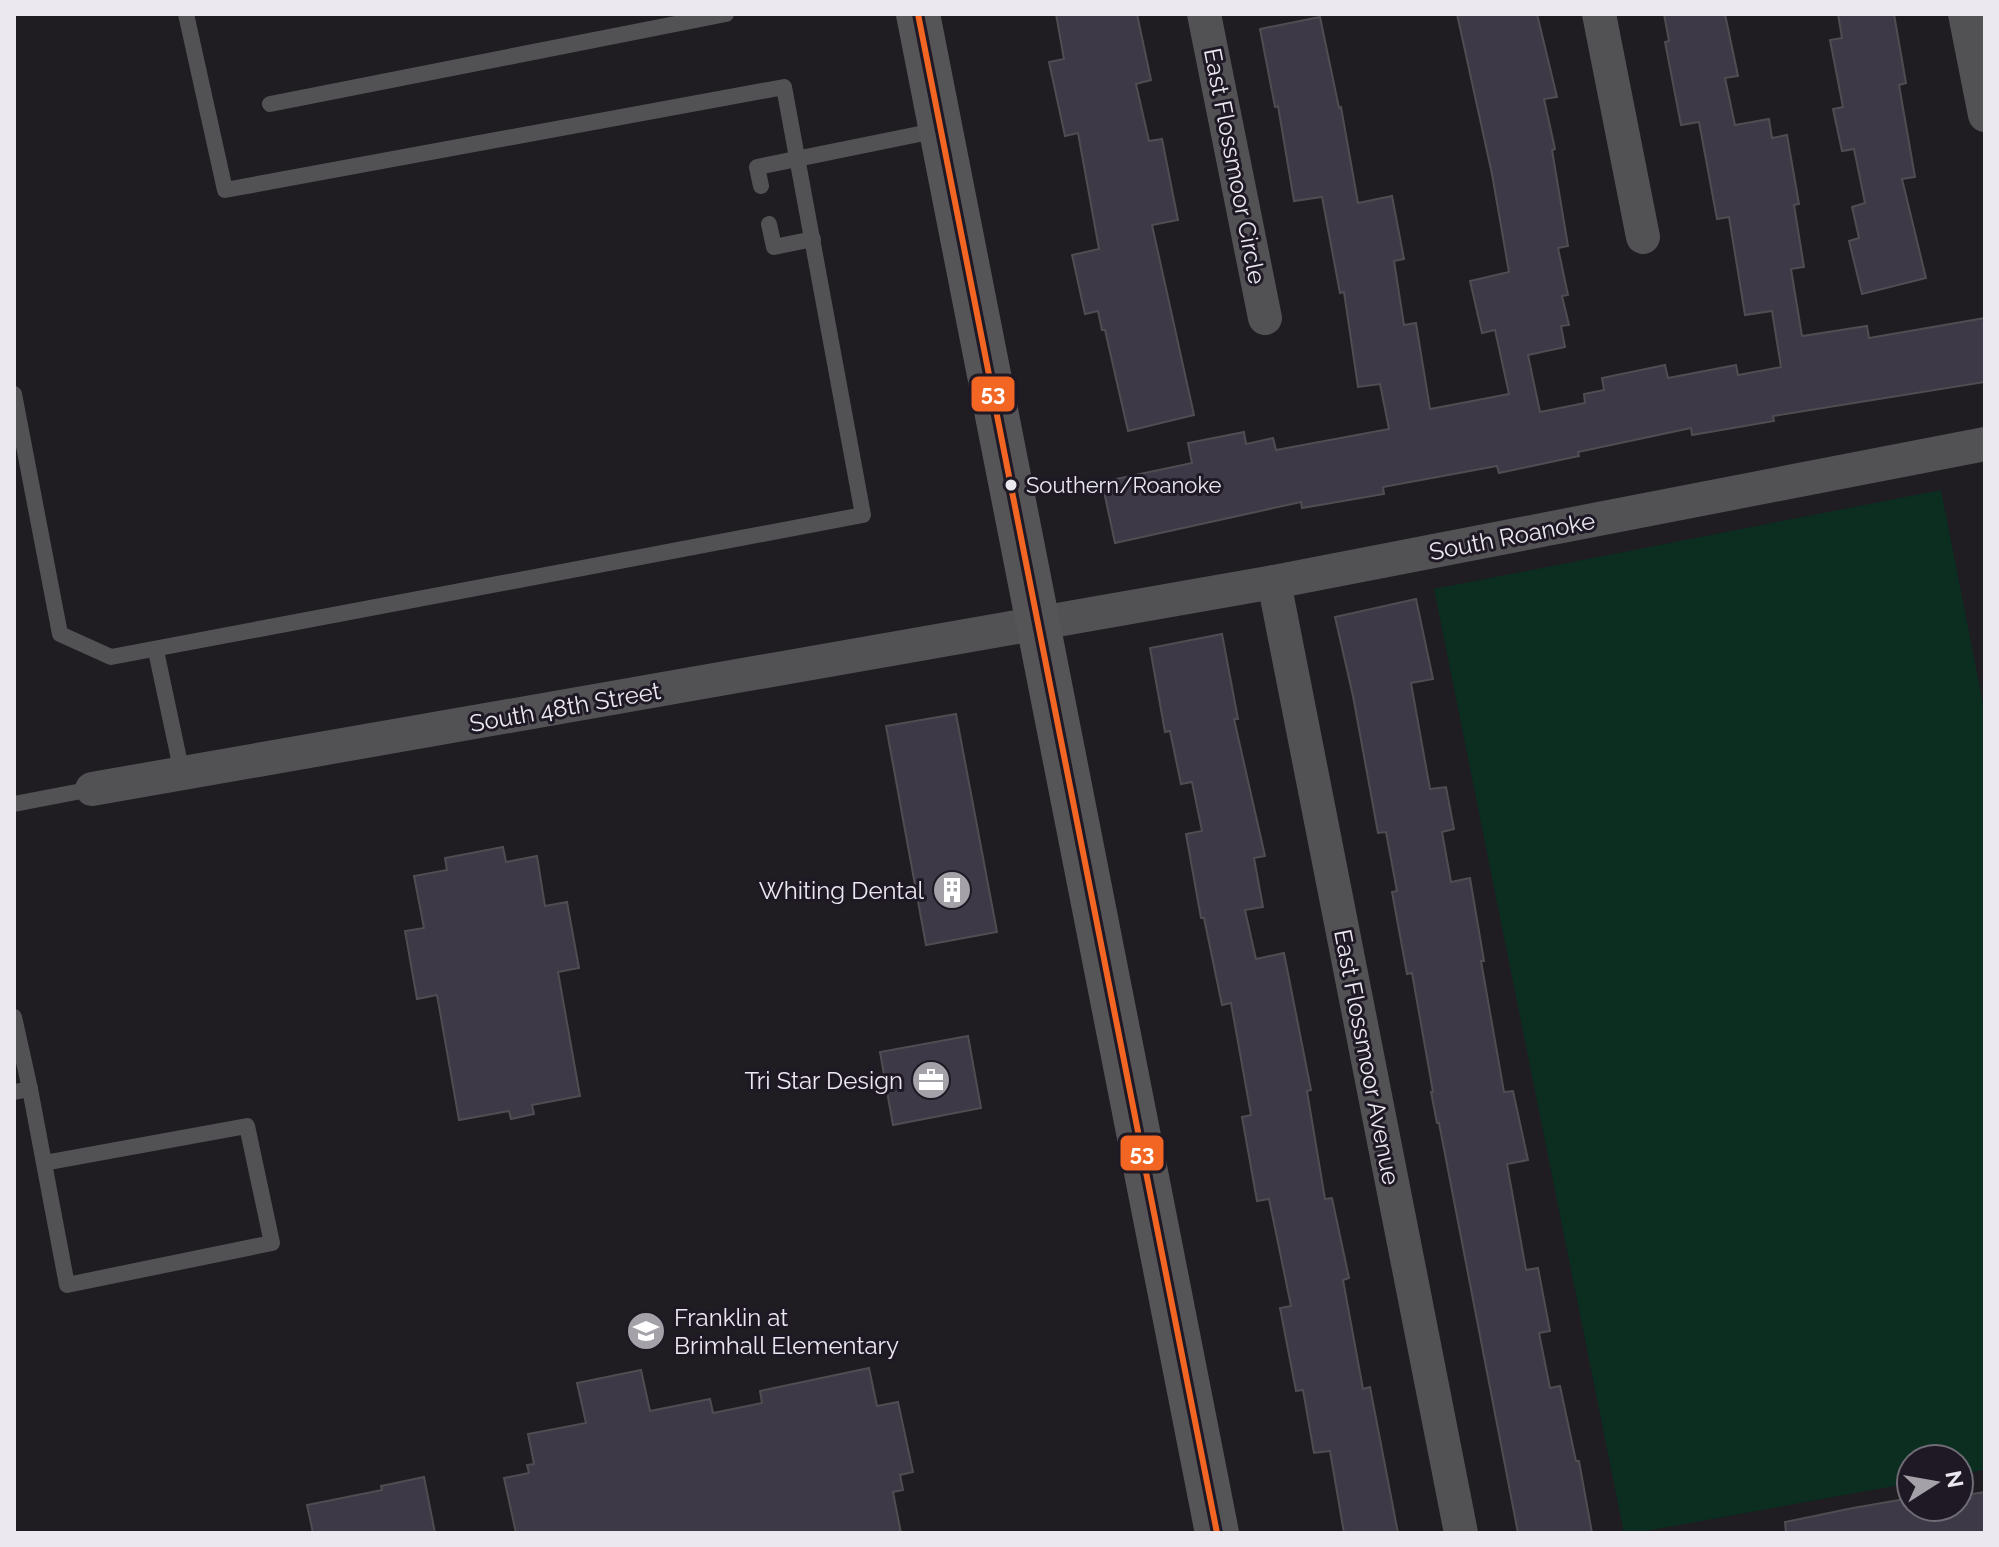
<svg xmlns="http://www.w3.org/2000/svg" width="1999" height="1547" font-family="Raleway,sans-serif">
	<rect width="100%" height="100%" fill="#1f1c22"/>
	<path fill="#0b2e21" d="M 1941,490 L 1985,714 L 1985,1470 L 1959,1474 L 1959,1459 L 1911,1459 L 1911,1483 L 1635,1533 L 1624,1533 L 1434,589 Z"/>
	<g fill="#3e3946" stroke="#4f4d52" stroke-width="2">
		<path d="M 1056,14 L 1137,14 L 1151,80 L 1136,84 L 1149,141 L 1162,139 L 1178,220 L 1152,225 L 1194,415 L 1128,431 L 1105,330 L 1102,330 L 1098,311 L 1085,314 L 1072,255 L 1099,249 L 1078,133 L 1065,136 L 1049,62 L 1064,59 Z"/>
		<path d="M 1457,14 L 1537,14 L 1557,97 L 1544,99 L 1555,149 L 1552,150 L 1568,246 L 1558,248 L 1568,295 L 1562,296 L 1569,325 L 1561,326 L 1565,347 L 1528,355 L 1540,412 L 1585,403 L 1584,394 L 1604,390 L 1602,378 L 1665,365 L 1668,378 L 1736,365 L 1738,375 L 1781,367 L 1772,311 L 1745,315 L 1729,217 L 1717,219 L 1699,122 L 1681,125 L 1665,42 L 1669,41 L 1664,14 L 1725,14 L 1738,76 L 1725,78 L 1735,125 L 1769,119 L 1772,138 L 1787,135 L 1799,204 L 1794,205 L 1804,267 L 1791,269 L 1802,336 L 1867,326 L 1869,338 L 1985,318 L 1985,382 L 1773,416 L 1774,421 L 1692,435 L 1691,428 L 1578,452 L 1579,456 L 1499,473 L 1497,466 L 1383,487 L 1384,494 L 1302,508 L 1301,502 L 1115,543 L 1102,482 L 1192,463 L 1188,443 L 1244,432 L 1246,444 L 1273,438 L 1276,450 L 1389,429 L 1380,384 L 1358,387 L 1344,292 L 1340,293 L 1322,197 L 1294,201 L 1278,106 L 1275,107 L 1260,29 L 1320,17 L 1339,108 L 1341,107 L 1358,203 L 1392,196 L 1404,259 L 1394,261 L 1404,325 L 1416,323 L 1430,409 L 1509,394 L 1495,330 L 1482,333 L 1470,281 L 1509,272 L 1492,174 Z"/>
		<path d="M 1838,14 L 1894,14 L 1906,83 L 1899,85 L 1915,177 L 1902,179 L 1926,278 L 1862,294 L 1849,241 L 1859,238 L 1852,207 L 1865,203 L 1854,149 L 1842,151 L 1833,109 L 1843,107 L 1830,40 L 1842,38 Z"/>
		<path d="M 1416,599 L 1433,679 L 1411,683 L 1430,789 L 1446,787 L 1454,829 L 1442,832 L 1451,882 L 1470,878 L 1484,961 L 1481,961 L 1504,1092 L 1513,1091 L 1528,1160 L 1507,1164 L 1526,1270 L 1538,1268 L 1550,1331 L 1539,1333 L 1550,1388 L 1560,1386 L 1576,1461 L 1579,1461 L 1592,1533 L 1518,1533 L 1439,1123 L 1437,1123 L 1431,1092 L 1433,1092 L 1412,973 L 1407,974 L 1392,892 L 1397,891 L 1386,832 L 1378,833 L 1353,696 L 1335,617 Z"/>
		<path d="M 1222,634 L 1238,719 L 1234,719 L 1265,856 L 1254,858 L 1263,907 L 1245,910 L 1256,959 L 1284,953 L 1311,1090 L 1307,1091 L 1325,1199 L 1332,1198 L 1349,1278 L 1343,1280 L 1363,1389 L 1370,1387 L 1398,1533 L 1344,1533 L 1330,1451 L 1314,1453 L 1303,1390 L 1296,1391 L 1280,1308 L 1291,1306 L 1269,1199 L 1257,1201 L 1242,1117 L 1251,1115 L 1231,1003 L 1222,1005 L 1204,918 L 1201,918 L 1186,834 L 1202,831 L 1192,782 L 1181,784 L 1170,731 L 1165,732 L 1150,648 Z"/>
		<path d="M 956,714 L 997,932 L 926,945 L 886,726 Z"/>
		<path d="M 503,847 L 506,862 L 537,856 L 545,906 L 567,902 L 579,968 L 558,972 L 580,1096 L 532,1105 L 534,1114 L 511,1119 L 509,1111 L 459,1120 L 437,995 L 417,999 L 405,931 L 424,928 L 414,876 L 447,870 L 445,858 Z"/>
		<path d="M 968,1036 L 981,1108 L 893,1125 L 880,1052 Z"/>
		<path d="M 869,1368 L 877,1406 L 898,1402 L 913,1472 L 900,1475 L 903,1490 L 893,1492 L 901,1533 L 516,1533 L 504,1478 L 529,1473 L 527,1465 L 534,1464 L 528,1434 L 586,1423 L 577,1383 L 641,1370 L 650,1411 L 710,1399 L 713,1413 L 762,1403 L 760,1391 Z"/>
		<path d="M 424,1477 L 435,1533 L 313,1533 L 307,1505 L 382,1490 L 381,1486 Z"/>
		<path d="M 1985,1492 L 1985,1533 L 1786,1533 L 1785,1522 L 1853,1508 L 1911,1498 L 1911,1507 L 1959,1507 L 1959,1496 Z"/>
	</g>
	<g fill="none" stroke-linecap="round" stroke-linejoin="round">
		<g stroke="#525154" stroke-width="16">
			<path d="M 270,104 L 726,14"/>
			<path d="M 761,186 L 757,167 L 939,130"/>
			<path d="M 769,224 L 774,247 L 813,239"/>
			<path d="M 14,394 L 60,634 L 111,657 L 863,515 L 784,87 L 225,190 L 186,14"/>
			<path d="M 156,651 L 182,773"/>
			<path d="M 14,804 L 92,789"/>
			<path d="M 14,1017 L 30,1089 L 14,1092"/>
			<path d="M 30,1089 L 67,1285 L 272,1243 L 247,1126 L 44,1163"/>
		</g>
		<g stroke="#525154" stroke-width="34">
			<path d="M 1204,14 L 1265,318"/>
			<path d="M 1599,14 L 1643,237"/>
			<path d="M 1965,14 L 1985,115"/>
			<path d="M 1274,582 L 1461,1533"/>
			<path d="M 92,789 L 1274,582 L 1985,444"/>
		</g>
		<path stroke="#555457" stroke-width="44" d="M 918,14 L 1217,1533"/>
		<g stroke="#1e1925" stroke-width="12">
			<path id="bus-1" d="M 918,14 L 1217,1533"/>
		</g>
		<use href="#bus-1" stroke="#f26522" stroke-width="6"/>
	</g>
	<defs>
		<g id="building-disc" transform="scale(2)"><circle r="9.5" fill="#a4a1a8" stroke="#1e1925"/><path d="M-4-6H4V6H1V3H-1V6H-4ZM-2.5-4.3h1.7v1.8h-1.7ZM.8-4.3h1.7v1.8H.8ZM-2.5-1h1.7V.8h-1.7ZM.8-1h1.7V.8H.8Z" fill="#fff"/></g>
		<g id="office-disc" transform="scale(2)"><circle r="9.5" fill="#a4a1a8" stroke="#1e1925"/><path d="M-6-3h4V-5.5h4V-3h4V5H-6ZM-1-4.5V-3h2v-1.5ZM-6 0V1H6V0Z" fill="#fff"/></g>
		<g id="school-disc" transform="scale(2)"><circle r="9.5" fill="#a4a1a8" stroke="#1e1925"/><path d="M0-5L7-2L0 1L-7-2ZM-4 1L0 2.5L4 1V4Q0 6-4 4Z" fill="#fff"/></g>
	</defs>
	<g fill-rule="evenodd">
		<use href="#building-disc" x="952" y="890"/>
		<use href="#office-disc" x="931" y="1080"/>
		<use href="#school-disc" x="646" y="1331"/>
	</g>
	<circle fill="#ebe8f0" stroke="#1e1925" stroke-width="3" cx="1011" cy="485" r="7"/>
	<g text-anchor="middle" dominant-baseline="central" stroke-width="6" stroke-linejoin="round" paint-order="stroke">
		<g font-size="22" fill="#ebe8f0" stroke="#1e1925" text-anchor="start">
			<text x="1026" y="485">Southern/Roanoke</text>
		</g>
		<g font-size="24" fill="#ebe8f0" stroke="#1e1925">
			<text transform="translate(1235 166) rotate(79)">East Flossmoor Circle</text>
			<text transform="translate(1512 536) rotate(-11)">South Roanoke</text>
			<text transform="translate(565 707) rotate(-10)">South 48th Street</text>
			<text transform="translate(1367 1057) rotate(79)">East Flossmoor Avenue</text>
		</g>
		<g font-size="24" fill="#ebe8f0" stroke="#1e1925" text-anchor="end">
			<text x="924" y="890">Whiting Dental</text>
			<text x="903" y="1080">Tri Star Design</text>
			<text x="674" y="1317" text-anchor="start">Franklin at<tspan x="674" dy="28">Brimhall Elementary</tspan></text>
		</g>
	</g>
	<g stroke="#1e1925" stroke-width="3">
		<rect x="970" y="375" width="46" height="38" rx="8" fill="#f26522"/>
		<rect x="1119" y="1134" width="46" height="38" rx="8" fill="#f26522"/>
	</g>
	<g font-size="22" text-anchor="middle" font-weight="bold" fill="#fff">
		<text x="993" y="401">53</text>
		<text x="1142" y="1161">53</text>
	</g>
	<rect width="1999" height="1547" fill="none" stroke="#ebe8f0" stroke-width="32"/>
	<g transform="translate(1935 1483) rotate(79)"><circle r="38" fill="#1e1925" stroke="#706c76" stroke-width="2"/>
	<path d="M0-6L14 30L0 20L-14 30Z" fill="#a4a1a8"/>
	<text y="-12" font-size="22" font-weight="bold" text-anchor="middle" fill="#ebe8f0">N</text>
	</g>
</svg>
